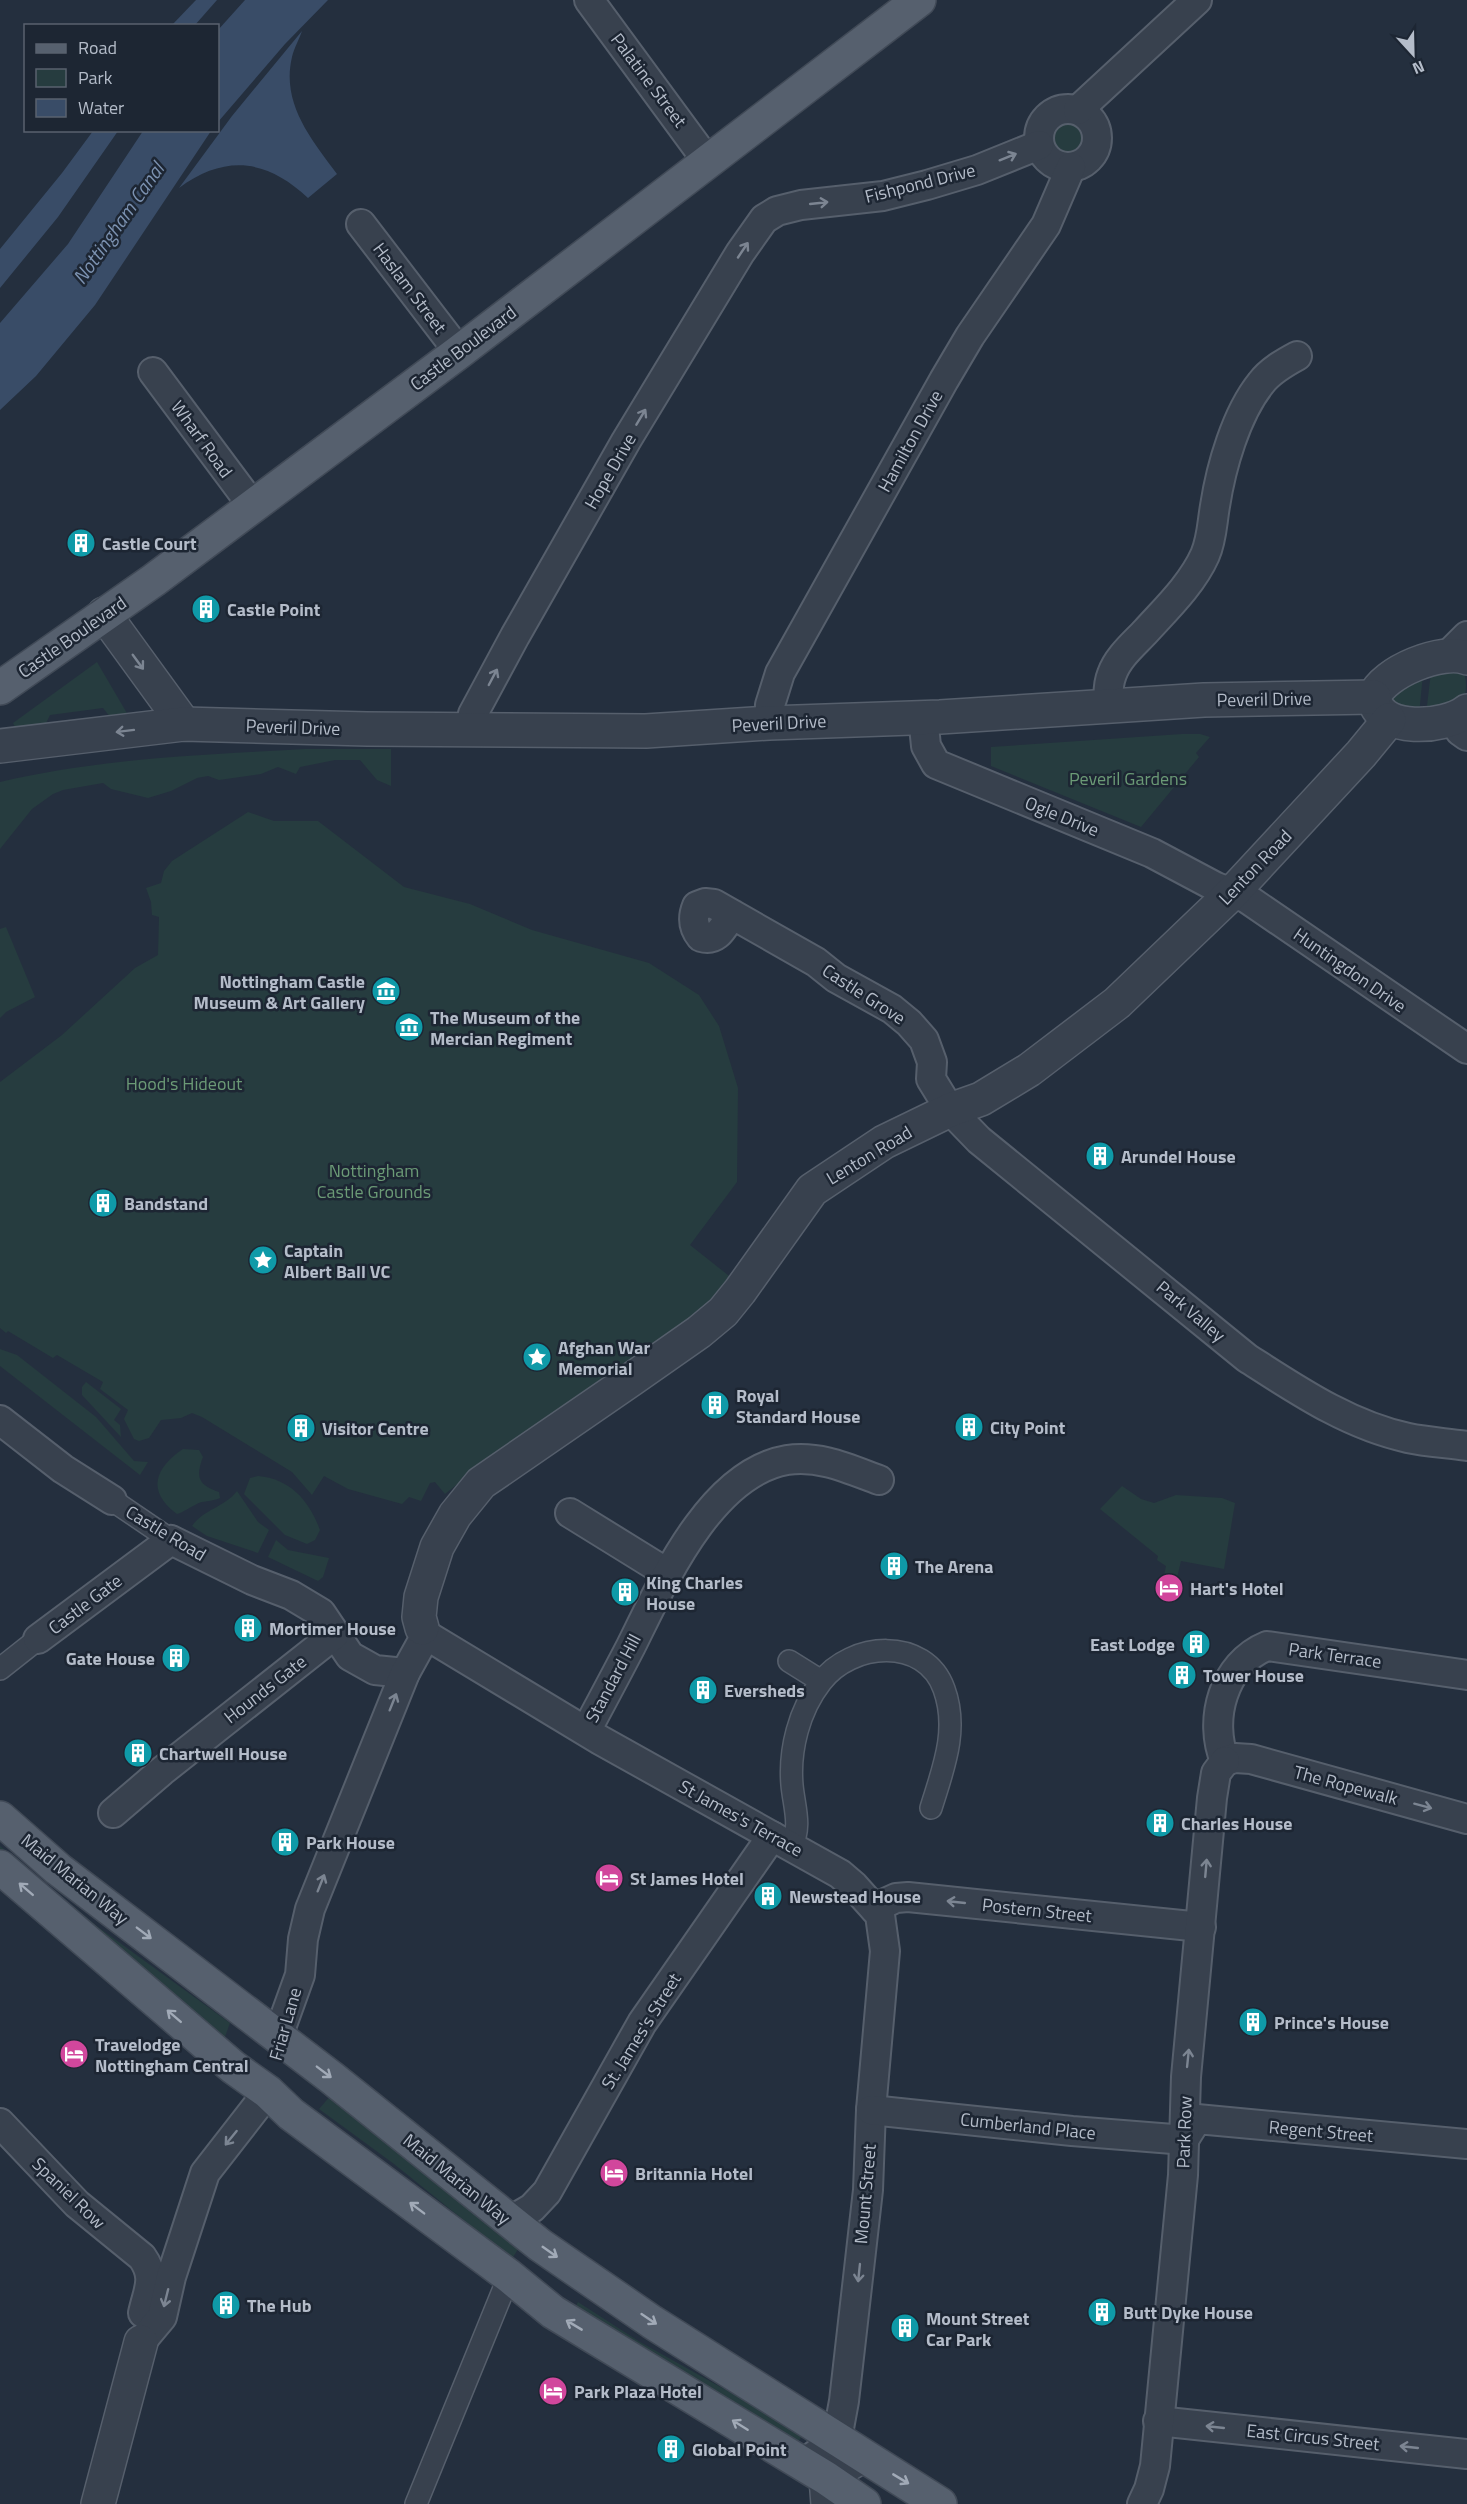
<svg xmlns="http://www.w3.org/2000/svg" width="1467" height="2504" font-family="'Titillium Web',sans-serif">
	<rect width="100%" height="100%" fill="#242f3e"/>
	<g fill="#263c3f">
		<circle cx="1067" cy="140" r="16"/>
		<path d="M 97,662 L 128,715 L 111,718 L 103,708 L 50,715 L 44,727 L 17,731 L 13,723 Z"/>
		<path d="M 1463,670 C 1467,680 1467,691 1463,701 L 1426,714 L 1431,672 Z"/>
		<path d="M 1423,674 L 1419,715 L 1395,713 L 1391,696 Z"/>
		<path d="M 1182,734 L 1200,734 L 1210,737 L 1196,753 L 1199,757 L 1141,827 L 991,766 L 991,747 Z"/>
		<path d="M 305,749 L 391,749 L 391,786 L 377,780 L 360,760 L 335,760 L 300,767 L 296,774 L 278,767 L 261,774 L 219,780 L 208,776 L 197,778 L 171,791 L 148,798 L 111,789 L 103,783 L 63,790 L 53,794 L 32,809 L 0,849 L 0,782 C 104,758 199,755 305,749 Z"/>
		<path d="M 248,812 L 274,821 L 318,821 L 404,887 L 470,904 L 532,930 L 649,963 L 699,995 L 719,1026 L 738,1088 L 737,1182 L 690,1245 L 733,1279 C 708,1312 670,1331 637,1354 C 572,1399 506,1445 445,1494 L 435,1482 L 430,1483 L 421,1501 L 409,1497 L 402,1504 L 348,1489 L 324,1476 L 312,1495 L 292,1472 L 202,1417 L 192,1413 L 181,1418 L 161,1420 L 149,1438 L 139,1441 L 134,1439 L 124,1419 L 128,1410 L 100,1389 L 103,1382 L 57,1355 L 53,1358 L 8,1331 L 6,1333 L 0,1328 L 0,1082 L 62,1035 L 135,968 L 158,955 L 159,917 L 152,915 L 151,902 L 146,888 L 161,883 L 164,871 L 172,861 Z"/>
		<path d="M 6,927 L 35,997 L 6,1012 L 0,1018 L 0,929 Z"/>
		<path d="M 0,1349 L 17,1355 L 96,1417 L 134,1461 L 148,1462 L 140,1475 L 0,1366 Z"/>
		<path d="M 86,1382 L 121,1409 L 114,1420 L 120,1425 L 121,1437 L 82,1395 L 82,1387 Z"/>
		<path d="M 183,1449 L 199,1450 L 203,1457 C 195,1478 199,1485 219,1492 L 220,1498 C 212,1502 202,1500 195,1505 C 188,1508 184,1512 177,1514 C 146,1491 155,1468 183,1449 Z"/>
		<path d="M 258,1476 C 291,1479 309,1501 320,1530 L 315,1540 L 307,1544 L 285,1535 L 244,1494 L 250,1478 Z"/>
		<path d="M 1122,1486 L 1141,1499 L 1154,1503 L 1176,1495 L 1222,1498 L 1235,1503 L 1224,1569 L 1181,1561 L 1177,1578 L 1164,1576 L 1166,1566 L 1157,1560 L 1158,1556 L 1100,1509 Z"/>
		<path d="M 237,1491 L 258,1522 L 269,1530 L 258,1553 L 207,1536 L 192,1526 C 204,1509 225,1507 237,1491 Z"/>
		<path d="M 276,1540 L 288,1550 L 329,1558 L 323,1577 L 318,1581 L 268,1557 Z"/>
		<path d="M 0,1846 L 98,1927 L 230,2023 L 222,2045 L 0,1855 Z"/>
		<path d="M 332,2094 L 518,2249 L 512,2259 L 394,2164 L 319,2109 Z"/>
		<path d="M 578,2302 L 640,2342 L 767,2413 L 802,2436 L 794,2448 L 573,2311 Z"/>
	</g>
	<g fill="#394c67">
		<path d="M 196,0 L 217,0 L 195,25 L 172,25 Z"/>
		<path d="M 245,0 L 328,0 L 285,44 L 218,122 L 218,30 Z"/>
		<path d="M 302,31 C 299,40 294,48 292,57 C 281,103 311,139 337,174 L 308,198 C 267,159 225,154 179,188 L 232,116 Z"/>
		<path d="M 93,131 L 118,131 L 58,217 L 0,288 L 0,249 L 62,173 Z"/>
		<path d="M 143,131 L 211,131 L 95,305 L 36,376 L 0,410 L 0,323 L 68,244 Z"/>
	</g>
	<g fill="none" stroke-linecap="round" stroke-linejoin="round">
		<g stroke="#565f6c" stroke-width="24">
			<g id="pedestrian">
				<path d="M 112,1500 L 171,1540"/>
				<path d="M 789,1661 L 821,1681"/>
				<path d="M 0,1669 L 38,1639"/>
				<path d="M 791,1847 C 802,1826 794,1807 792,1785 C 789,1750 799,1710 821,1682 C 851,1642 925,1636 944,1689 C 959,1730 943,1769 931,1808"/>
				<path d="M 416,2504 L 509,2276"/>
			</g>
		</g>
		<g stroke="#565f6c" stroke-width="32">
			<g id="minor">
				<path d="M 589,0 L 708,162"/>
				<circle cx="1068" cy="138" r="29"/>
				<path d="M 1078,110 L 1197,0"/>
				<path d="M 361,224 L 459,352"/>
				<path d="M 153,372 L 252,505"/>
				<path d="M 1448,655 L 1467,636"/>
				<path d="M 1109,705 C 1108,695 1108,684 1112,674 C 1118,657 1134,644 1146,631 C 1167,608 1192,584 1205,555 C 1212,539 1212,523 1215,506 C 1221,467 1236,414 1261,383 C 1270,371 1284,363 1297,356"/>
				<path d="M 923,716 L 926,746 L 936,764 L 1152,853 L 1216,887 L 1246,898 L 1467,1049"/>
				<path d="M 1453,719 L 1460,731 L 1467,736"/>
				<path d="M 769,723 L 770,705 L 780,673 L 944,380 L 970,336 L 1046,225 L 1071,167"/>
				<path d="M 469,730 L 473,714 L 515,636 L 626,441 L 740,253 L 764,219 L 777,211 L 801,205 L 883,196 L 927,185 L 977,170 L 1039,145"/>
				<path d="M 732,914 C 723,927 718,942 701,937 C 693,927 692,918 697,906 L 705,903 L 714,904 L 816,962 L 836,978 L 892,1009 L 909,1023 L 924,1040 L 932,1062 L 931,1079 L 950,1110 L 979,1140 L 1247,1358 C 1297,1390 1348,1425 1408,1438 C 1427,1442 1447,1443 1467,1446"/>
				<path d="M 0,1420 L 63,1469 L 112,1500"/>
				<path d="M 570,1513 L 667,1573"/>
				<path d="M 38,1639 L 171,1540 L 252,1580 L 291,1595 L 321,1613 L 350,1656 L 375,1670 L 405,1673"/>
				<path d="M 586,1731 C 601,1703 616,1675 631,1646 C 662,1584 710,1473 787,1460 C 820,1455 849,1469 879,1480"/>
				<path d="M 1225,1761 C 1208,1720 1223,1664 1267,1646 L 1467,1675"/>
				<path d="M 1225,1761 L 1235,1758 L 1251,1759 L 1467,1819"/>
				<path d="M 113,1813 L 162,1771 L 334,1635"/>
				<path d="M 874,1908 L 896,1898 L 908,1897 L 1201,1927"/>
				<path d="M 278,2036 L 300,1975 L 303,1939 L 310,1909 L 405,1673 L 426,1635 L 600,1740 L 840,1874 L 854,1886 L 880,1915 L 885,1951 L 871,2110 L 868,2190 L 844,2401 L 837,2439 L 803,2464"/>
				<path d="M 871,2110 L 1072,2131 L 1173,2139 L 1185,2138"/>
				<path d="M 0,2123 L 77,2204 L 142,2257 C 157,2278 148,2290 143,2313"/>
				<path d="M 1185,2138 L 1197,2119 L 1467,2144"/>
				<path d="M 510,2221 L 532,2208 L 547,2192 L 642,2023 L 772,1836"/>
				<path d="M 141,2342 L 162,2317 L 171,2277 L 205,2173 L 268,2092"/>
				<path d="M 1158,2421 L 1467,2454"/>
				<path d="M 1142,2504 L 1149,2489 L 1155,2466 L 1183,2175 L 1186,2077 L 1212,1798 L 1216,1773 L 1225,1761"/>
			</g>
		</g>
		<g stroke="#565f6c" stroke-width="36">
			<g id="tertiary">
				<path d="M 104,614 L 184,724"/>
				<path d="M 1467,658 C 1443,648 1383,672 1374,697 C 1378,734 1446,728 1467,711"/>
				<path d="M 0,746 L 184,724 L 367,729 L 646,731 L 769,723 L 940,717 L 1204,700 L 1374,697"/>
				<path d="M 422,1628 L 419,1617 L 421,1597 L 437,1547 L 455,1515 L 481,1483 L 632,1379 L 699,1332 L 723,1312 L 740,1291 L 812,1190 L 884,1142 L 950,1110 L 981,1099 L 1029,1070 L 1117,1003 L 1233,892 L 1361,754 L 1389,720"/>
				<path d="M 98,2504 L 141,2342"/>
				<path d="M 828,2504 L 826,2478 L 862,2456"/>
			</g>
		</g>
		<g stroke="#414a57" stroke-width="36">
			<g id="primary">
				<path d="M 0,688 L 154,580 L 459,352 L 919,0"/>
				<path d="M 0,1818 L 58,1869 L 332,2078 L 540,2245 L 652,2322 L 940,2504"/>
				<path d="M 0,1867 L 233,2067 L 268,2092 L 291,2114 L 509,2276 L 553,2312 L 826,2478 L 864,2504"/>
			</g>
		</g>
		<use href="#pedestrian" stroke="#38414e" stroke-width="21"/>
		<use href="#minor" stroke="#38414e" stroke-width="28"/>
		<use href="#tertiary" stroke="#38414e" stroke-width="33"/>
		<use href="#primary" stroke="#56606e" stroke-width="33"/>
	</g>
	<defs><path id="oneway-shaft" d="M-6 0H5M1.5-3L5.5 0L1.5 3" fill="none" stroke-width="1.6" stroke-linecap="round" stroke-linejoin="round" transform="scale(1.5)"/></defs>
	<g stroke="#7c8592">
		<use href="#oneway-shaft" transform="translate(1008 157) rotate(-22)"/>
		<use href="#oneway-shaft" transform="translate(819 203) rotate(-6)"/>
		<use href="#oneway-shaft" transform="translate(743 250) rotate(-56)"/>
		<use href="#oneway-shaft" transform="translate(641 417) rotate(-59)"/>
		<use href="#oneway-shaft" transform="translate(138 662) rotate(54)"/>
		<use href="#oneway-shaft" transform="translate(493 677) rotate(-62)"/>
		<use href="#oneway-shaft" transform="translate(125 731) rotate(173)"/>
		<use href="#oneway-shaft" transform="translate(393 1702) rotate(-68)"/>
		<use href="#oneway-shaft" transform="translate(1423 1806) rotate(15)"/>
		<use href="#oneway-shaft" transform="translate(1206 1868) rotate(-85)"/>
		<use href="#oneway-shaft" transform="translate(321 1883) rotate(-68)"/>
		<use href="#oneway-shaft" transform="translate(956 1902) rotate(-174)"/>
		<use href="#oneway-shaft" transform="translate(1188 2058) rotate(-84)"/>
		<use href="#oneway-shaft" transform="translate(231 2138) rotate(129)"/>
		<use href="#oneway-shaft" transform="translate(859 2273) rotate(96)"/>
		<use href="#oneway-shaft" transform="translate(166 2298) rotate(104)"/>
		<use href="#oneway-shaft" transform="translate(1215 2427) rotate(-174)"/>
		<use href="#oneway-shaft" transform="translate(1409 2447) rotate(-174)"/>
	</g>
	<g stroke="#a1aab7">
		<use href="#oneway-shaft" transform="translate(26 1889) rotate(-139)"/>
		<use href="#oneway-shaft" transform="translate(144 1933) rotate(37)"/>
		<use href="#oneway-shaft" transform="translate(174 2016) rotate(-139)"/>
		<use href="#oneway-shaft" transform="translate(324 2072) rotate(37)"/>
		<use href="#oneway-shaft" transform="translate(417 2208) rotate(-143)"/>
		<use href="#oneway-shaft" transform="translate(550 2252) rotate(35)"/>
		<use href="#oneway-shaft" transform="translate(649 2319) rotate(34)"/>
		<use href="#oneway-shaft" transform="translate(574 2325) rotate(-149)"/>
		<use href="#oneway-shaft" transform="translate(740 2425) rotate(-148)"/>
		<use href="#oneway-shaft" transform="translate(901 2479) rotate(31)"/>
	</g>
	<defs>
		<g id="building-disc" transform="scale(1.5)"><circle r="9.5" fill="#0f9aa8" stroke="#1d2633"/><path d="M-4-6H4V6H1V3H-1V6H-4ZM-2.5-4.3h1.7v1.8h-1.7ZM.8-4.3h1.7v1.8H.8ZM-2.5-1h1.7V.8h-1.7ZM.8-1h1.7V.8H.8Z" fill="#fff"/></g>
		<g id="museum-disc" transform="scale(1.5)"><circle r="9.5" fill="#0f9aa8" stroke="#1d2633"/><path d="M0-6L6-3V-2H-6V-3ZM-5-1h2V3h-2ZM-1-1h2V3h-2ZM3-1h2V3H3ZM-6 4H6V6H-6Z" fill="#fff"/></g>
		<g id="sight-disc" transform="scale(1.5)"><circle r="9.5" fill="#0f9aa8" stroke="#1d2633"/><path d="M0-6L1.8-2.2L6-1.7L2.9 1.2L3.7 5.4L0 3.3L-3.7 5.4L-2.9 1.2L-6-1.7L-1.8-2.2Z" fill="#fff"/></g>
		<g id="hotel-disc" transform="scale(1.5)"><circle r="9.5" fill="#d1479c" stroke="#1d2633"/><path d="M-6-4.5h1.5V1H6V5H4.5V3h-9V5H-6ZM-4 0a1.8 1.8 0 1 1 3.6 0ZM.5 0V-2.5h3Q6-2.5 6 0Z" fill="#fff"/></g>
	</defs>
	<g fill-rule="evenodd">
		<use href="#building-disc" x="81" y="543"/>
		<use href="#building-disc" x="206" y="609"/>
		<use href="#museum-disc" x="386" y="991"/>
		<use href="#museum-disc" x="409" y="1027"/>
		<use href="#building-disc" x="1100" y="1156"/>
		<use href="#building-disc" x="103" y="1203"/>
		<use href="#sight-disc" x="263" y="1260"/>
		<use href="#sight-disc" x="537" y="1357"/>
		<use href="#building-disc" x="715" y="1405"/>
		<use href="#building-disc" x="969" y="1427"/>
		<use href="#building-disc" x="301" y="1428"/>
		<use href="#building-disc" x="894" y="1566"/>
		<use href="#hotel-disc" x="1169" y="1588"/>
		<use href="#building-disc" x="625" y="1592"/>
		<use href="#building-disc" x="248" y="1628"/>
		<use href="#building-disc" x="1196" y="1644"/>
		<use href="#building-disc" x="176" y="1658"/>
		<use href="#building-disc" x="1182" y="1675"/>
		<use href="#building-disc" x="703" y="1690"/>
		<use href="#building-disc" x="138" y="1753"/>
		<use href="#building-disc" x="1160" y="1823"/>
		<use href="#building-disc" x="285" y="1842"/>
		<use href="#hotel-disc" x="609" y="1878"/>
		<use href="#building-disc" x="768" y="1896"/>
		<use href="#building-disc" x="1253" y="2022"/>
		<use href="#hotel-disc" x="74" y="2054"/>
		<use href="#hotel-disc" x="614" y="2173"/>
		<use href="#building-disc" x="226" y="2305"/>
		<use href="#building-disc" x="1102" y="2312"/>
		<use href="#building-disc" x="905" y="2328"/>
		<use href="#hotel-disc" x="553" y="2391"/>
		<use href="#building-disc" x="671" y="2449"/>
	</g>
	<g text-anchor="middle" dominant-baseline="central" stroke-width="5" stroke-linejoin="round" paint-order="stroke">
		<g font-size="18" fill="#b4bcc9" stroke="#1d2633">
			<text transform="translate(649 80) rotate(53)">Palatine Street</text>
			<text transform="translate(920 183) rotate(-14)">Fishpond Drive</text>
			<text transform="translate(410 288) rotate(53)">Haslam Street</text>
			<text transform="translate(463 348) rotate(-37)">Castle Boulevard</text>
			<text transform="translate(202 439) rotate(54)">Wharf Road</text>
			<text transform="translate(910 441) rotate(-61)">Hamilton Drive</text>
			<text transform="translate(610 471) rotate(-60)">Hope Drive</text>
			<text transform="translate(72 637) rotate(-35)">Castle Boulevard</text>
			<text transform="translate(1264 699) rotate(-1)">Peveril Drive</text>
			<text transform="translate(779 723) rotate(-3)">Peveril Drive</text>
			<text transform="translate(293 727) rotate(2)">Peveril Drive</text>
			<text transform="translate(1062 816) rotate(22)">Ogle Drive</text>
			<text transform="translate(1255 867) rotate(-46)">Lenton Road</text>
			<text transform="translate(1350 970) rotate(35)">Huntingdon Drive</text>
			<text transform="translate(864 994) rotate(33)">Castle Grove</text>
			<text transform="translate(869 1155) rotate(-31)">Lenton Road</text>
			<text transform="translate(1191 1311) rotate(40)">Park Valley</text>
			<text transform="translate(166 1533) rotate(31)">Castle Road</text>
			<text transform="translate(85 1604) rotate(-37)">Castle Gate</text>
			<text transform="translate(1335 1655) rotate(8)">Park Terrace</text>
			<text transform="translate(613 1678) rotate(-62)">Standard Hill</text>
			<text transform="translate(265 1689) rotate(-38)">Hounds Gate</text>
			<text transform="translate(1346 1785) rotate(15)">The Ropewalk</text>
			<text transform="translate(741 1818) rotate(29)">St James's Terrace</text>
			<text transform="translate(75 1879) rotate(39)">Maid Marian Way</text>
			<text transform="translate(1037 1910) rotate(6)">Postern Street</text>
			<text transform="translate(285 2024) rotate(-74)">Friar Lane</text>
			<text transform="translate(641 2031) rotate(-58)">St. James's Street</text>
			<text transform="translate(1028 2126) rotate(6)">Cumberland Place</text>
			<text transform="translate(1321 2131) rotate(5)">Regent Street</text>
			<text transform="translate(1184 2132) rotate(-88)">Park Row</text>
			<text transform="translate(457 2179) rotate(39)">Maid Marian Way</text>
			<text transform="translate(69 2193) rotate(44)">Spaniel Row</text>
			<text transform="translate(865 2194) rotate(-85)">Mount Street</text>
			<text transform="translate(1313 2437) rotate(6)">East Circus Street</text>
		</g>
		<g font-size="18" font-weight="bold" fill="#b4bcc9" stroke="#1d2633" text-anchor="start">
			<text x="102" y="543">Castle Court</text>
			<text x="227" y="609">Castle Point</text>
			<text x="365" y="981" text-anchor="end">Nottingham Castle<tspan x="365" dy="21">Museum &amp; Art Gallery</tspan></text>
			<text x="430" y="1017">The Museum of the<tspan x="430" dy="21">Mercian Regiment</tspan></text>
			<text x="1121" y="1156">Arundel House</text>
			<text x="124" y="1203">Bandstand</text>
			<text x="284" y="1250">Captain<tspan x="284" dy="21">Albert Ball VC</tspan></text>
			<text x="558" y="1347">Afghan War<tspan x="558" dy="21">Memorial</tspan></text>
			<text x="736" y="1395">Royal<tspan x="736" dy="21">Standard House</tspan></text>
			<text x="990" y="1427">City Point</text>
			<text x="322" y="1428">Visitor Centre</text>
			<text x="915" y="1566">The Arena</text>
			<text x="646" y="1582">King Charles<tspan x="646" dy="21">House</tspan></text>
			<text x="1190" y="1588">Hart's Hotel</text>
			<text x="269" y="1628">Mortimer House</text>
			<text x="1175" y="1644" text-anchor="end">East Lodge</text>
			<text x="155" y="1658" text-anchor="end">Gate House</text>
			<text x="1203" y="1675">Tower House</text>
			<text x="724" y="1690">Eversheds</text>
			<text x="159" y="1753">Chartwell House</text>
			<text x="1181" y="1823">Charles House</text>
			<text x="306" y="1842">Park House</text>
			<text x="630" y="1878">St James Hotel</text>
			<text x="789" y="1896">Newstead House</text>
			<text x="1274" y="2022">Prince's House</text>
			<text x="95" y="2044">Travelodge<tspan x="95" dy="21">Nottingham Central</tspan></text>
			<text x="635" y="2173">Britannia Hotel</text>
			<text x="247" y="2305">The Hub</text>
			<text x="1123" y="2312">Butt Dyke House</text>
			<text x="926" y="2318">Mount Street<tspan x="926" dy="21">Car Park</tspan></text>
			<text x="574" y="2391">Park Plaza Hotel</text>
			<text x="692" y="2449">Global Point</text>
		</g>
		<g font-size="18" fill="#6b9a76" stroke="#1d2633">
			<text x="1128" y="778">Peveril Gardens</text>
			<text x="184" y="1083">Hood's Hideout</text>
			<text x="374" y="1170">Nottingham<tspan x="374" dy="21">Castle Grounds</tspan></text>
		</g>
		<g font-size="20" font-style="italic" fill="#7c92b1" stroke="#1d2633">
			<text transform="translate(118 223) rotate(-55)">Nottingham Canal</text>
		</g>
	</g>
	<rect x="24" y="24" width="195" height="108" fill="#1d2633" stroke="#59626f" stroke-width="1.5"/>
	<rect x="36" y="44" width="30" height="9" fill="#56606e" stroke="#59626f" stroke-width="1.5"/>
	<text x="78" y="54" font-size="18" fill="#b4bcc9">Road</text>
	<rect x="36" y="69" width="30" height="18" fill="#263c3f" stroke="#59626f" stroke-width="1.5"/>
	<text x="78" y="84" font-size="18" fill="#b4bcc9">Park</text>
	<rect x="36" y="99" width="30" height="18" fill="#394c67" stroke="#59626f" stroke-width="1.5"/>
	<text x="78" y="114" font-size="18" fill="#b4bcc9">Water</text>
	<g transform="translate(1413 54) rotate(158)" stroke="#1d2633" stroke-width="4.5" paint-order="stroke">
	<path d="M0-4.5L10 22L0 15L-10 22Z" fill="#b4bcc9"/>
	<text y="-9" font-size="16" font-weight="bold" text-anchor="middle" fill="#b4bcc9">N</text>
	</g>
</svg>
